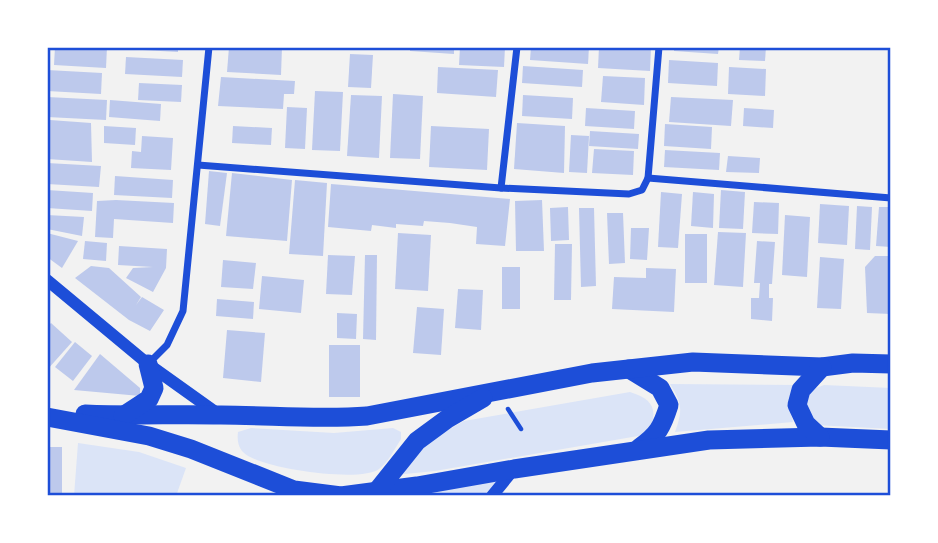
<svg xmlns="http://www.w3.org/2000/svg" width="938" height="543" font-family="Roboto,sans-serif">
	<rect width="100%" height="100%" fill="#f2f2f2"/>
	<g fill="#dbe4f7">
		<path d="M 670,384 L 797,385 L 789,405 L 793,422 L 675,432 C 683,410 682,403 670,384 Z"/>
		<path d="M 824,385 L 891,388 L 891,429 L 815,425 L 805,409 L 811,390 Z"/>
		<path d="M 630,392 C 652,399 658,408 650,430 L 638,436 L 435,471 L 395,475 L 432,439 L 464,421 Z"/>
		<path d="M 251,428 L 334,433 L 393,428 L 401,432 L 401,439 C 395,448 388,463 379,469 C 362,483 258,469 243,452 C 238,447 237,439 238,432 Z"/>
		<path d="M 78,443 L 139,452 L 186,468 L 176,496 L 74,496 Z"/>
		<path d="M 514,469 L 492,496 L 375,496 Z"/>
	</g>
	<g fill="#bdc9ec">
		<path d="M 55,47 L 107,47 L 106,68 L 54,65 Z"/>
		<path d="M 125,47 L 178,47 L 178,52 L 125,49 Z"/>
		<path d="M 229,47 L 282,47 L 281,75 L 227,72 Z"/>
		<path d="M 410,47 L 454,47 L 454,54 L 410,51 Z"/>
		<path d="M 460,47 L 505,47 L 504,67 L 459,65 Z"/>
		<path d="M 531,47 L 589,47 L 588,64 L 530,60 Z"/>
		<path d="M 599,47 L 651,47 L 650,71 L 598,68 Z"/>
		<path d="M 674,47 L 719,47 L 718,54 L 674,51 Z"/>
		<path d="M 740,47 L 766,47 L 765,61 L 739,60 Z"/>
		<path d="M 350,54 L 373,55 L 371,88 L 348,87 Z"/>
		<path d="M 126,57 L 183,60 L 182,77 L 125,74 Z"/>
		<path d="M 669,60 L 718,63 L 717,86 L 668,83 Z"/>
		<path d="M 523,66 L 583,70 L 582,87 L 522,83 Z"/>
		<path d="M 438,67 L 498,70 L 496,97 L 437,93 Z"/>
		<path d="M 729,67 L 766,69 L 765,96 L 728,94 Z"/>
		<path d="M 47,70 L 102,73 L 101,94 L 47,91 Z"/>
		<path d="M 603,76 L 645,78 L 644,105 L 601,102 Z"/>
		<path d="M 221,77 L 295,81 L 294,94 L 284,94 L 283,109 L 218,106 Z"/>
		<path d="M 139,83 L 182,85 L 181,102 L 138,100 Z"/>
		<path d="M 315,91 L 343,92 L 340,151 L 312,150 Z"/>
		<path d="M 393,94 L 423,96 L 420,159 L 390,158 Z"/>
		<path d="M 351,95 L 382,96 L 379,158 L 347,156 Z"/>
		<path d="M 523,95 L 573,98 L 572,119 L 522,116 Z"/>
		<path d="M 47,97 L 107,100 L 106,120 L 47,117 Z"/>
		<path d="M 671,97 L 733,100 L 731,126 L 669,122 Z"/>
		<path d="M 110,100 L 161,104 L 160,121 L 109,117 Z"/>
		<path d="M 287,107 L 307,108 L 305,149 L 285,148 Z"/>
		<path d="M 586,108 L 635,111 L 634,129 L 585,126 Z"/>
		<path d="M 744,108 L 774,110 L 773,128 L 743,126 Z"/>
		<path d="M 50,120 L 91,123 L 92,162 L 47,159 Z"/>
		<path d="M 517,123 L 565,126 L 564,173 L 514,169 Z"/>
		<path d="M 665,124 L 712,127 L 711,149 L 664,146 Z"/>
		<path d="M 104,126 L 136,128 L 135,145 L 104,143 Z"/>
		<path d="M 233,126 L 272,128 L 271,145 L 232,143 Z"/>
		<path d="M 431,126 L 489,129 L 487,170 L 429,167 Z"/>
		<path d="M 590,131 L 639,134 L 638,149 L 589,146 Z"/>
		<path d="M 571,135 L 589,136 L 587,173 L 569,172 Z"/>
		<path d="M 142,136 L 173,138 L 171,170 L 131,168 L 132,151 L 141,152 Z"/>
		<path d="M 594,149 L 634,151 L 633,175 L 592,173 Z"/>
		<path d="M 665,150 L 720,153 L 719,170 L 664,167 Z"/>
		<path d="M 728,156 L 760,158 L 759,173 L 726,172 Z"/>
		<path d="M 47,163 L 101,166 L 99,187 L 47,184 Z"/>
		<path d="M 209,171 L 227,173 L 220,226 L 205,224 Z"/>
		<path d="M 232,173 L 292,180 L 287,241 L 226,236 Z"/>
		<path d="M 115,176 L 173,180 L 172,198 L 114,195 Z"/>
		<path d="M 295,180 L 327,183 L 323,256 L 289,254 Z"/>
		<path d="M 331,184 L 510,199 L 505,246 L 476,244 L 477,227 L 450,223 L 424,221 L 423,226 L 396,224 L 396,228 L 372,225 L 371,231 L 328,227 Z"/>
		<path d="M 47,190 L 93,193 L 92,211 L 47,208 Z"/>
		<path d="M 721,190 L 745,192 L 743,229 L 719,228 Z"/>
		<path d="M 661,192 L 682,194 L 678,248 L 658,247 Z"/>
		<path d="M 693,192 L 714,194 L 713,228 L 691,226 Z"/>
		<path d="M 116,200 L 174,203 L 173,223 L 114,219 L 113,238 L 95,237 L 97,201 Z"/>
		<path d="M 542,200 L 544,251 L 516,251 L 515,201 Z"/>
		<path d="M 754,202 L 779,203 L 778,234 L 752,233 Z"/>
		<path d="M 820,204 L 849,206 L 847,245 L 818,243 Z"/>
		<path d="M 857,206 L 872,207 L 870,250 L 855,249 Z"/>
		<path d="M 568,207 L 569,240 L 551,241 L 550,208 Z"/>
		<path d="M 879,207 L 891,207 L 891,247 L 876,246 Z"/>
		<path d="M 579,208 L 594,208 L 596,286 L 581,287 Z"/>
		<path d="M 607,213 L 623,213 L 625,263 L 609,264 Z"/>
		<path d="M 47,215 L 84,217 L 82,236 L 47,229 Z"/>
		<path d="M 785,215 L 810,217 L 807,277 L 782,275 Z"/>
		<path d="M 631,228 L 649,228 L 647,260 L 630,259 Z"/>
		<path d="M 718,232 L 746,233 L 743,287 L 714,285 Z"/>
		<path d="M 47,233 L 78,241 L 62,268 L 47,257 Z"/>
		<path d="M 398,233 L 431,235 L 428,291 L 395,289 Z"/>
		<rect x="685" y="234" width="22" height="49"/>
		<path d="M 85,241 L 107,243 L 106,261 L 83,259 Z"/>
		<path d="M 757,241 L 775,242 L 772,284 L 769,284 L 769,298 L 773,298 L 772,321 L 751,319 L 751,298 L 759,298 L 760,283 L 754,283 Z"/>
		<path d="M 555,244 L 572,244 L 571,300 L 554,300 Z"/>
		<path d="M 119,246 L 167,249 L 166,268 L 153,292 L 126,278 L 133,268 L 153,267 L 118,265 Z"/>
		<path d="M 328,255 L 355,256 L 352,295 L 326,294 Z"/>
		<path d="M 365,255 L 377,255 L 376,340 L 363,339 Z"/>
		<path d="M 875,256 L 891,256 L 891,314 L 867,313 L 865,267 Z"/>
		<path d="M 820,257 L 844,259 L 841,309 L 817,308 Z"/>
		<path d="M 223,260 L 256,263 L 253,289 L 221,287 Z"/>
		<path d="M 91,266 L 109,268 L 141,297 L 136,305 L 142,297 L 164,310 L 150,331 L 129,320 L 75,278 Z"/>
		<rect x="502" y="267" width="18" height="42"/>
		<path d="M 646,268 L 676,269 L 674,312 L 612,309 L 614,277 L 646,278 Z"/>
		<path d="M 262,276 L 304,280 L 301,313 L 259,309 Z"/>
		<path d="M 458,289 L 483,290 L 481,330 L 455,328 Z"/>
		<path d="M 217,299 L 254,302 L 253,319 L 216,316 Z"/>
		<path d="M 417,307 L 444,309 L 441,355 L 413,353 Z"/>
		<path d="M 337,313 L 357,314 L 356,339 L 337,338 Z"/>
		<path d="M 51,323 L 72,342 L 47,370 L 47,327 Z"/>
		<path d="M 227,330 L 265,333 L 261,382 L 223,378 Z"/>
		<path d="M 75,342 L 92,356 L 73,381 L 55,367 Z"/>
		<rect x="329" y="345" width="31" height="52"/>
		<path d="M 100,354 L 140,388 L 140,396 L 74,390 Z"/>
		<rect x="47" y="447" width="15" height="49"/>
	</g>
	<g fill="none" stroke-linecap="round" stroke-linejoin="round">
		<path stroke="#1d4ed8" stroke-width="4.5" d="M 508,409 L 521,429"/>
		<g stroke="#1d4ed8" stroke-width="7">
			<path d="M 198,165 L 501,188 L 629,194 L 642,190 L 648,178 L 891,198"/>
			<path d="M 648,178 L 659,47"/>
			<path d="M 501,188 L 517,47"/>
			<path d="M 149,363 L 167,345 L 183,311 L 209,47"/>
		</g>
		<g stroke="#1d4ed8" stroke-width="12">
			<path d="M 47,280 L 148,364 L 218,414"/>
			<path d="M 492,496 L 514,469"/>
		</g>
		<g stroke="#1d4ed8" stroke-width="19">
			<path d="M 629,369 L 660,388 L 669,405 C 662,427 658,435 639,448"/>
			<path d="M 85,414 C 131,416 175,414 221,415 C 269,415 318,420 367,416 L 592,373 L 693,362 L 822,367 L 853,363 L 891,364"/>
			<path d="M 123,416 L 149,399 L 154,388 L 148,364"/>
			<path d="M 47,417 L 149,436 L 191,449 L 294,490 L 341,496 L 417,486 L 514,469 L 709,440 L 820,437 L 891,440"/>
			<path d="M 820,437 L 806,424 L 797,405 L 801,390 L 822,367"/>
			<path d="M 377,491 L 417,441 L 447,419 L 483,398"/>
		</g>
	</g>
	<rect width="938" height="543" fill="none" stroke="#ffffff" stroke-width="98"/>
	<rect x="49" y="49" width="840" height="445" fill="none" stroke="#1d4ed8" stroke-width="2.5"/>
</svg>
